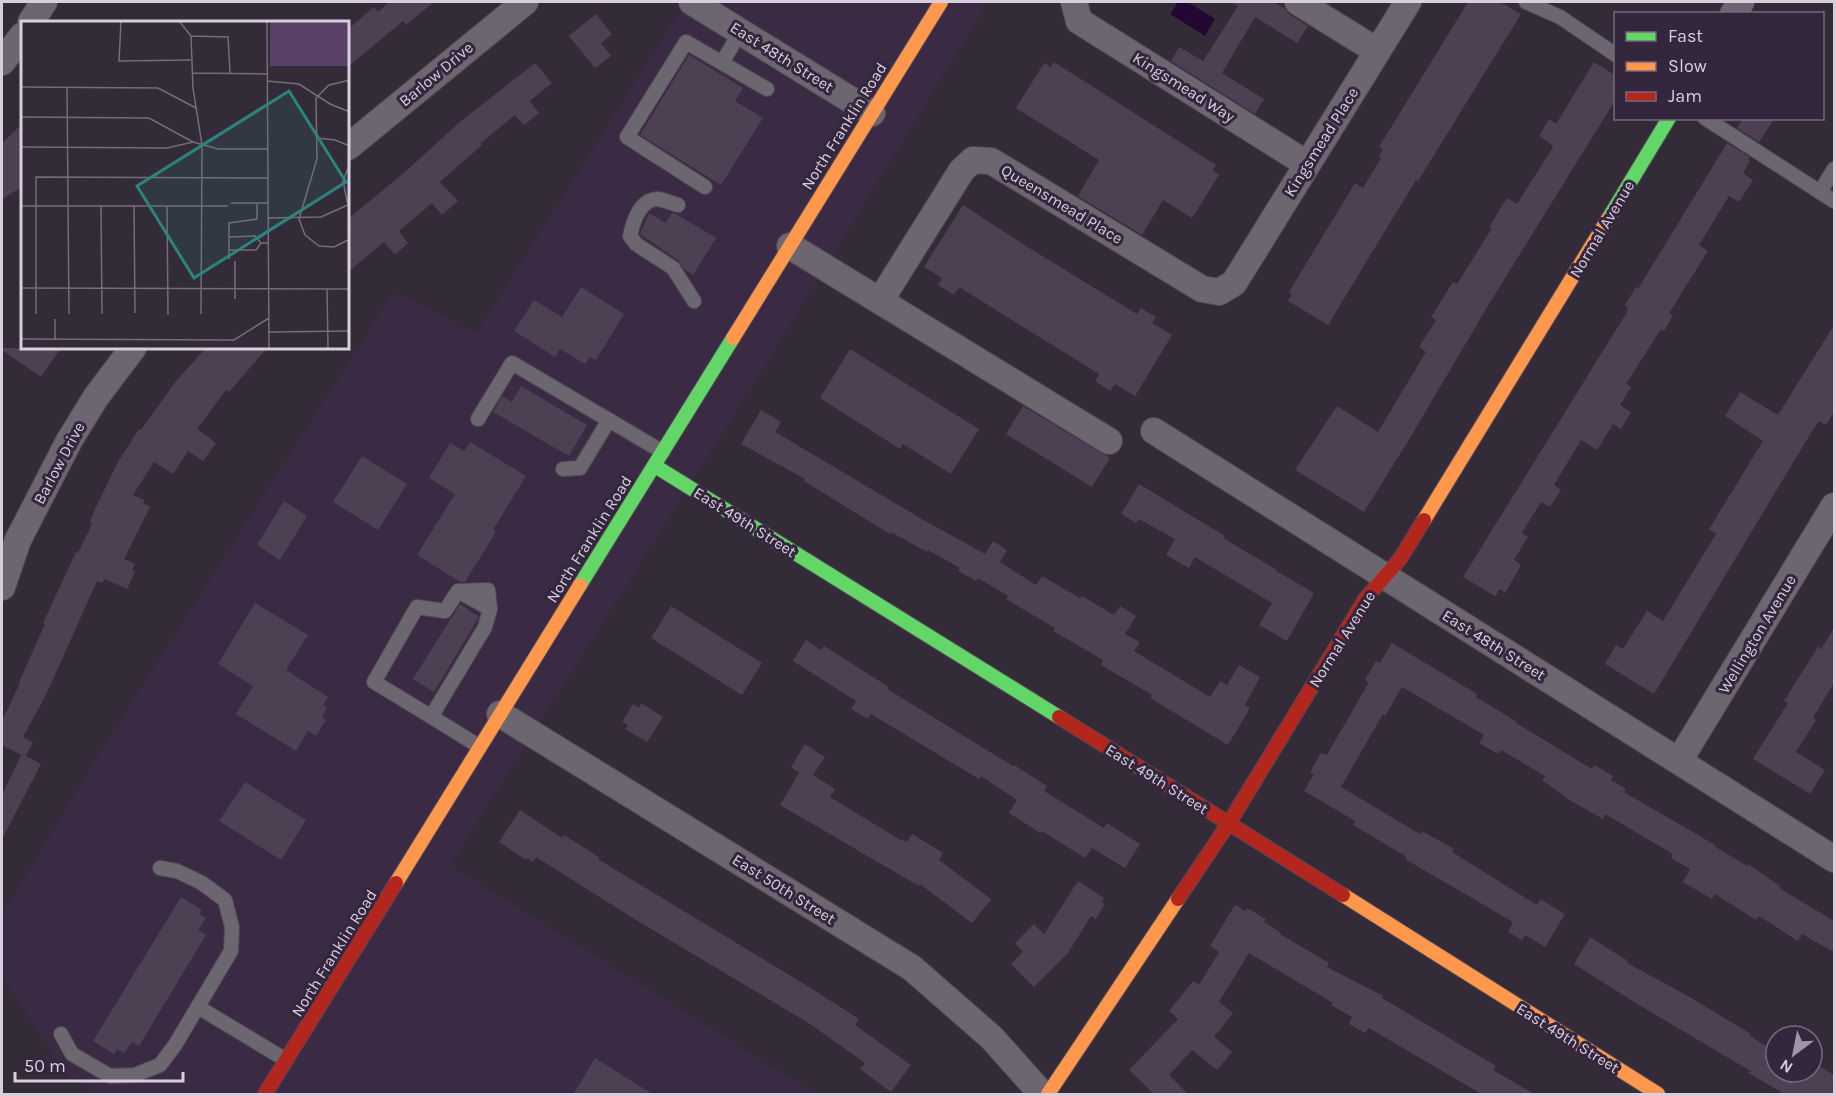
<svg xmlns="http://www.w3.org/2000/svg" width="1836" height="1096" font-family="Karla,sans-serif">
	<rect width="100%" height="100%" fill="#332b38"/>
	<path fill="#3b2a44" d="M 686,2 L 988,2 L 759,375 L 450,865 L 816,1094 L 99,1094 L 65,1073 L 2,975 L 2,915 L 97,757 L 393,293 L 421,304 L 476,334 Z"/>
	<path fill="#240733" d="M 1178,2 L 1188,2 L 1215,19 L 1205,36 L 1170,14 Z"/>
	<g fill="#4c4052">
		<path d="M 386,2 L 434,2 L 406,25 L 403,21 L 348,67 L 348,29 L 374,7 L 378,12 L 388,3 Z"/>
		<path d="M 1230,2 L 1274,2 L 1284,8 L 1290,15 L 1308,26 L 1297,43 L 1255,17 L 1222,73 L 1264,99 L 1255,114 L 1171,61 L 1179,47 L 1203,61 L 1238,6 Z"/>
		<path d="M 1468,2 L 1500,2 L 1521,14 L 1418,181 L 1416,180 L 1328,325 L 1288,301 L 1292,294 L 1289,292 L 1355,183 L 1363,188 L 1381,158 L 1379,156 L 1383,150 L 1379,147 Z"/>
		<path d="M 596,14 L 612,34 L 601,43 L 611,56 L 595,68 L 569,36 Z"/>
		<path d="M 689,55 L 743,88 L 735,101 L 763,118 L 721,185 L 640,135 Z"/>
		<path d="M 1054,62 L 1216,165 L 1213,170 L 1219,175 L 1192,218 L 1163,200 L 1142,235 L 1078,196 L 1099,160 L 1016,108 L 1044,63 L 1051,67 Z"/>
		<path d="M 1594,62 L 1616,76 L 1616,99 L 1489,304 L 1410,438 L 1364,512 L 1295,470 L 1337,406 L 1378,432 L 1426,352 L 1419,347 L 1436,320 L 1431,317 L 1453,282 L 1457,284 L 1492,228 L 1489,227 L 1507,198 L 1517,204 L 1553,147 L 1552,145 L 1539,136 L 1549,119 L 1556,124 Z"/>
		<path d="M 535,63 L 552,83 L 530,101 L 539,113 L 524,125 L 515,115 L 481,143 L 482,145 L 440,182 L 458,201 L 442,215 L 432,203 L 399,231 L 408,243 L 395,255 L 384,242 L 348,272 L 348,219 L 406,171 L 461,121 Z"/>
		<path d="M 1743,118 L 1775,118 L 1759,142 L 1737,128 Z"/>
		<path d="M 22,124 L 22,187 L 2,199 L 2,143 Z"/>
		<path d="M 1727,143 L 1750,157 L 1748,160 L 1750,161 L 1743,173 L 1753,180 L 1739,202 L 1729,196 L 1699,245 L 1708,251 L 1669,313 L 1673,316 L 1664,331 L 1661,329 L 1626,384 L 1631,387 L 1620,405 L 1631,412 L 1621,429 L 1613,424 L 1597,450 L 1581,440 L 1554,485 L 1561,490 L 1550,507 L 1541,502 L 1522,533 L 1528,537 L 1514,560 L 1521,565 L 1505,593 L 1500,589 L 1495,596 L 1463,577 L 1627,312 L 1628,308 L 1625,305 L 1636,287 L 1638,289 Z"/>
		<path d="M 963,205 L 1026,246 L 1137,314 L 1141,308 L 1156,317 L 1152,323 L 1172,335 L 1135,396 L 1115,384 L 1110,391 L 1095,381 L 1099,374 L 959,287 L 954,295 L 938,285 L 942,278 L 924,267 Z"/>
		<path d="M 649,213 L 666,223 L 672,213 L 676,214 L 716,238 L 693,275 L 684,269 L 678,260 L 640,234 Z"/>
		<path d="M 581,287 L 624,314 L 596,360 L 590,357 L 585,364 L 560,349 L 555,357 L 514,331 L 534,300 L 562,317 Z"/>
		<path d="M 1834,325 L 1834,412 L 1826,425 L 1819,421 L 1811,433 L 1654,694 L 1605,664 L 1616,645 L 1623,649 L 1647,611 L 1663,621 L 1716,534 L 1709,529 L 1763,441 L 1725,416 L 1740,392 L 1778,415 Z"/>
		<path d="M 2,348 L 61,348 L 41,377 L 2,350 Z"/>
		<path d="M 206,348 L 267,348 L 229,392 L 226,390 L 197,429 L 216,443 L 203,461 L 188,451 L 173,474 L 154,462 L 133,495 L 145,500 L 143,503 L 150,507 L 124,559 L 135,564 L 132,570 L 135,572 L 127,589 L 105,579 L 102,583 L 97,581 L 46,695 L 23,737 L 33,742 L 26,756 L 41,764 L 2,839 L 2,795 L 21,755 L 2,745 L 2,721 L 20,683 L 19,682 L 45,624 L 43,623 L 76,552 L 78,553 L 92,524 L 90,522 L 94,511 L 118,462 L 139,429 L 141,430 L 176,381 Z"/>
		<path d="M 850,349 L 979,429 L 951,474 L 903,444 L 900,449 L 820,398 Z"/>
		<path d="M 521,386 L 587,425 L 569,456 L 493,412 L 502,396 L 512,402 Z"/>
		<path d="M 1023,406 L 1110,458 L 1092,487 L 1006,434 Z"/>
		<path d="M 761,410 L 781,422 L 775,432 L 922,519 L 985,554 L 993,541 L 1007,550 L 1000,562 L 1036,585 L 1042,576 L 1080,598 L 1082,596 L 1114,615 L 1120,606 L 1136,616 L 1125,634 L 1140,642 L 1134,651 L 1210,697 L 1220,681 L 1227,685 L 1239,665 L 1260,677 L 1245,705 L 1250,708 L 1228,745 L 1150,698 L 1152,695 L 1101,665 L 1103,660 L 1053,631 L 1055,628 L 1006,599 L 1008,596 L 978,578 L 976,581 L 958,571 L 960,568 L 928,550 L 927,552 L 891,532 L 890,534 L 804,481 L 805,479 L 741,444 Z"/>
		<path d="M 470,442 L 526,476 L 493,530 L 496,532 L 465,582 L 460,582 L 417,555 L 455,494 L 429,478 L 450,443 L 464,451 Z"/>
		<path d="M 362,456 L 407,484 L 378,530 L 333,502 Z"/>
		<path d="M 1139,484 L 1225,536 L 1223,538 L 1277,570 L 1276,571 L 1314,593 L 1287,641 L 1259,625 L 1272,603 L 1195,557 L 1189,568 L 1166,555 L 1175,539 L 1139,519 L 1136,523 L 1121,514 Z"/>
		<path d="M 284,501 L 307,516 L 280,560 L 257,545 Z"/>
		<path d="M 255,603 L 308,635 L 286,670 L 328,697 L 323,705 L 327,708 L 322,717 L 326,720 L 316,736 L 308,731 L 296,751 L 236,714 L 253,686 L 218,664 Z"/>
		<path d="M 460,604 L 479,617 L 434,692 L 413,679 Z"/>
		<path d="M 671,606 L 762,663 L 742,695 L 651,638 Z"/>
		<path d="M 1834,628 L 1834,683 L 1813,718 L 1816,720 L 1796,752 L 1825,770 L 1810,794 L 1753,759 L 1788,703 L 1784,701 L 1818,647 L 1821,649 Z"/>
		<path d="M 806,640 L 821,650 L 824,646 L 889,687 L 887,689 L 1013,766 L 1014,765 L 1047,786 L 1044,791 L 1104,828 L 1107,823 L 1140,844 L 1125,868 L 1092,848 L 1085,858 L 1042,831 L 1040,833 L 1009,813 L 1017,800 L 981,776 L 979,779 L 871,714 L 868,719 L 851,709 L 856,701 L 793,661 Z"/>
		<path d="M 1392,643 L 1477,694 L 1476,697 L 1517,722 L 1516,723 L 1592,769 L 1594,765 L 1613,776 L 1611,780 L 1626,789 L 1624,792 L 1715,845 L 1714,846 L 1747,866 L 1748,864 L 1780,886 L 1779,888 L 1834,921 L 1834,952 L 1802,934 L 1798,941 L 1759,916 L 1756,920 L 1715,894 L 1712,899 L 1683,882 L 1690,869 L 1671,858 L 1673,854 L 1605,814 L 1603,819 L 1571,801 L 1542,780 L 1545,776 L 1501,750 L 1498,754 L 1479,743 L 1484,735 L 1402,687 L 1385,716 L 1383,714 L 1341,787 L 1420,834 L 1422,831 L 1454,849 L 1452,852 L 1537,905 L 1540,899 L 1565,914 L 1545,947 L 1525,935 L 1522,940 L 1508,932 L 1513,922 L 1405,859 L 1407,857 L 1353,825 L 1355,821 L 1304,791 L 1314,774 L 1310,772 L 1321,753 L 1327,755 L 1369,682 L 1365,680 L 1376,661 L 1380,663 Z"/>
		<path d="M 641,703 L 663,717 L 647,742 L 625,729 L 628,725 L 622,722 L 633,704 L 639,708 Z"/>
		<path d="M 805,744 L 825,757 L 813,775 L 835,789 L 830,797 L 902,841 L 903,840 L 907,842 L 912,834 L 943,853 L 939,860 L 991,899 L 972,923 L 920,884 L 919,886 L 780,805 L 799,773 L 791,767 Z"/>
		<path d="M 245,782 L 306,820 L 281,860 L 219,821 Z"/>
		<path d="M 520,810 L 562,838 L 564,835 L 599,857 L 598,859 L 809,987 L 859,1019 L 855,1025 L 911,1065 L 891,1092 L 860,1069 L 865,1063 L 810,1024 L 636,920 L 536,857 L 533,862 L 527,858 L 526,860 L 499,842 Z"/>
		<path d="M 1078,881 L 1104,898 L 1102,902 L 1105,904 L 1096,919 L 1091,916 L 1068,953 L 1034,987 L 1011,964 L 1023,952 L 1015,943 L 1034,924 L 1044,934 Z"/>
		<path d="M 181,897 L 202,910 L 199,914 L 206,918 L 198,930 L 206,935 L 139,1046 L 132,1042 L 124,1053 L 117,1049 L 114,1054 L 93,1041 Z"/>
		<path d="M 1235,905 L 1246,911 L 1247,908 L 1266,919 L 1264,922 L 1280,932 L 1280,934 L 1329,963 L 1327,967 L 1383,996 L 1382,998 L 1496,1066 L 1493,1070 L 1536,1095 L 1483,1095 L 1369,1028 L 1365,1033 L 1349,1024 L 1352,1017 L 1331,1005 L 1333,1003 L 1249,953 L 1219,1002 L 1233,1013 L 1214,1037 L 1232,1052 L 1217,1070 L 1192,1050 L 1169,1075 L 1189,1095 L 1155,1095 L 1129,1070 L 1178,1019 L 1169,1011 L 1193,981 L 1199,985 L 1219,952 L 1210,946 Z"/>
		<path d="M 1590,937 L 1628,961 L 1627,963 L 1688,996 L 1751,1034 L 1750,1036 L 1776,1052 L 1776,1072 L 1812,1072 L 1812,1061 L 1834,1075 L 1834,1095 L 1786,1095 L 1747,1072 L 1752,1072 L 1634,1002 L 1574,964 Z"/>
		<path d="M 595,1058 L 654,1095 L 573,1095 Z"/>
	</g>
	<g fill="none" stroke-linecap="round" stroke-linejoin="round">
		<g stroke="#504954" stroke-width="16">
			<g id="lane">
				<path d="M 1526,2 L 1560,17 L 1616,55"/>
				<path d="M 722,63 L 740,32"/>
				<path d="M 1705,118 L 1834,201"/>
				<path d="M 705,187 L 627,137 L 686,42 L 767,89"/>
				<path d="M 1820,192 L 1834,169"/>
				<path d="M 678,205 C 672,203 664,200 658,199 C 640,199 633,222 630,236 L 636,244 L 673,268 L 694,301"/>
				<path d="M 478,419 L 512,363 L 663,452"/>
				<path d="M 563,469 L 580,468 L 609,420"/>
				<path d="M 459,591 L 488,590 L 490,609"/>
				<path d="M 431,717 L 485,627 L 490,609 L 458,591 L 445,611 L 417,607 L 374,682 C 409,703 445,725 480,747"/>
				<path d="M 198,1007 L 286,1060"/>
				<path d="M 61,1034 L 72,1054 L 110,1076 L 135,1075 L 160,1065 L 175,1045 L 231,951 L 232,927 L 225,900 L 202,883 L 177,871 L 160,868"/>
			</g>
		</g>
		<g stroke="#504954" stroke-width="28">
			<g id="street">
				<path d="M 692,2 L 872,113"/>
				<path d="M 1074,2 L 1079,21 L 1307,164"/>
				<path d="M 1298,2 L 1377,51"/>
				<path d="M 1733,14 L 1741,2"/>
				<path d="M 31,22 L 44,2"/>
				<path d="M 2,62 L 22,36"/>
				<path d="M 348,147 L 525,2"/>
				<path d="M 790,246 L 1109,441"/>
				<path d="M 880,301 L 962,170 L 973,160 L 991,161 L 1202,289 L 1219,292 L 1234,283 L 1408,2"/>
				<path d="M 1154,431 L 1834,859"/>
				<path d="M 2,587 L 18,540 L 69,441 L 96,397 L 133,348"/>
				<path d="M 500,714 L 912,968 L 992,1038 L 1042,1094"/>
				<path d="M 1679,761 L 1834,506"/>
			</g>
		</g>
		<g stroke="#504954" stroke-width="16">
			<g id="fast">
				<path d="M 1608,219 L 1669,118"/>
				<path d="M 655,466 L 1059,717"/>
				<path d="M 580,585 L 733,338"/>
			</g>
		</g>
		<g stroke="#504954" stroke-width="16">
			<g id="slow">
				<path d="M 733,338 L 941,2"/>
				<path d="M 1424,520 L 1608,219"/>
				<path d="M 396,883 L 580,585"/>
				<path d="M 1343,895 L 1658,1094"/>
				<path d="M 1048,1094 L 1178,899"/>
			</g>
		</g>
		<g stroke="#504954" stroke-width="16">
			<g id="jam">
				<path d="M 1059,717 L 1343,895"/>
				<path d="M 1178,899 L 1229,823 L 1366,598 L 1400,559 L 1424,520"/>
				<path d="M 265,1094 L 396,883"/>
			</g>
		</g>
		<use href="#lane" stroke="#6c6670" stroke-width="14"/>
		<use href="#street" stroke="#6c6670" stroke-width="26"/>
		<use href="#fast" stroke="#63d668" stroke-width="14"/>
		<use href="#slow" stroke="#ff974d" stroke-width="14"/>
		<use href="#jam" stroke="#b3261e" stroke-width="14"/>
	</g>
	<g text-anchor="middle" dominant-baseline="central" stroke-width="6" stroke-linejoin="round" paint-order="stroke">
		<g font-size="16" fill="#d8cfde" stroke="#34263d">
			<text transform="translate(782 57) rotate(32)">East 48th Street</text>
			<text transform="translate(436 74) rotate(-40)">Barlow Drive</text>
			<text transform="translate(1184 87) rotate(32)">Kingsmead Way</text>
			<text transform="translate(844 126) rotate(-58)">North Franklin Road</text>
			<text transform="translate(1321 142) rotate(-58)">Kingsmead Place</text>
			<text transform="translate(1062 204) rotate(31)">Queensmead Place</text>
			<text transform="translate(1602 229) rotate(-59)">Normal Avenue</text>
			<text transform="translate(59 463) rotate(-62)">Barlow Drive</text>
			<text transform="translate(745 522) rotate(32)">East 49th Street</text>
			<text transform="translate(589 539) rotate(-58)">North Franklin Road</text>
			<text transform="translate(1757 634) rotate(-59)">Wellington Avenue</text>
			<text transform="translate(1342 639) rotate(-58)">Normal Avenue</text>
			<text transform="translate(1494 645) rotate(32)">East 48th Street</text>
			<text transform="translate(1157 779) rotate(32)">East 49th Street</text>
			<text transform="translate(784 889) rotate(32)">East 50th Street</text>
			<text transform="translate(334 953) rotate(-58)">North Franklin Road</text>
			<text transform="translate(1568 1038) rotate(32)">East 49th Street</text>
		</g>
	</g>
	<g transform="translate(21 21)">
		<rect width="328" height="328" fill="#332b38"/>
		<path d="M 249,0 L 328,0 L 328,45 L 249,45 Z" fill="#584067"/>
		<path fill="none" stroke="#756d7a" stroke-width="1.5" d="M 100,0 L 98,40 L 170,39M 158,0 L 170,15 L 172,67 L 181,124 L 180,293M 246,0 L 248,328M 170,15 L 207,16 L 209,52M 171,52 L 246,53M 329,59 L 308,64 L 295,77 L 296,138 L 278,198 L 284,214 L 298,225 L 313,226 L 329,218M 246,60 L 278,63 L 309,83 L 329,91M 0,66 L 137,67 L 175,87M 46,66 L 48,293M 0,96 L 128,97 L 172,121M 296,117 L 314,119 L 329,125M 0,126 L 146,127 L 172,121 L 197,128 L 247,128M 210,182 L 247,182M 327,184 L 322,160 L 329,142M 0,185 L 207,185M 80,185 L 81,293M 113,185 L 114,292M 146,185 L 147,294M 247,197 L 300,196 L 329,183M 208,216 L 234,215 L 240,222 L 247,222M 208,229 L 235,229 L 240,222M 208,238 L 208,202 L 236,198 L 236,182M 214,240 L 214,278M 0,267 L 329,268M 306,268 L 307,328M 15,293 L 15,156 L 247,157M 248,311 L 329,310M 0,318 L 213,319 L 248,297M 34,318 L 34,298"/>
		<path fill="#2d837f" fill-opacity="0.15" stroke="#2d837f" stroke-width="3" d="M 268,70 L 325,161 L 173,257 L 116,165 Z"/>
		<rect width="328" height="328" fill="none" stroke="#d8cfde" stroke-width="3"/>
	</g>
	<rect width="1836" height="1096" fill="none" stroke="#d8cfde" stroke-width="6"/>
	<rect x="1614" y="12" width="210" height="108" fill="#34263d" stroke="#766a7d" stroke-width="1.5"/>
	<rect x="1626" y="32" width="30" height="9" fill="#63d668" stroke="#766a7d" stroke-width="1.5"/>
	<text x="1668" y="42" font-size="18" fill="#d8cfde">Fast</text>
	<rect x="1626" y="62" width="30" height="9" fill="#ff974d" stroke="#766a7d" stroke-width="1.5"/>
	<text x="1668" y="72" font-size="18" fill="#d8cfde">Slow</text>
	<rect x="1626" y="92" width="30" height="9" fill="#b3261e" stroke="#766a7d" stroke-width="1.5"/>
	<text x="1668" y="102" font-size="18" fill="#d8cfde">Jam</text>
	<g transform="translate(1794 1054) rotate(212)"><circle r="28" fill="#34263d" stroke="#766a7d" stroke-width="1.5"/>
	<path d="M0-4.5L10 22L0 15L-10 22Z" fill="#9e96a4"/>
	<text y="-9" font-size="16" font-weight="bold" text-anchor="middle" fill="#d8cfde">N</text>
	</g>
	<path d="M15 1072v9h168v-9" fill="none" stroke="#d8cfde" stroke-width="3"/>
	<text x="24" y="1072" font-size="18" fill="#d8cfde" stroke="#34263d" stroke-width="4.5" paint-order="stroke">50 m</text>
</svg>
